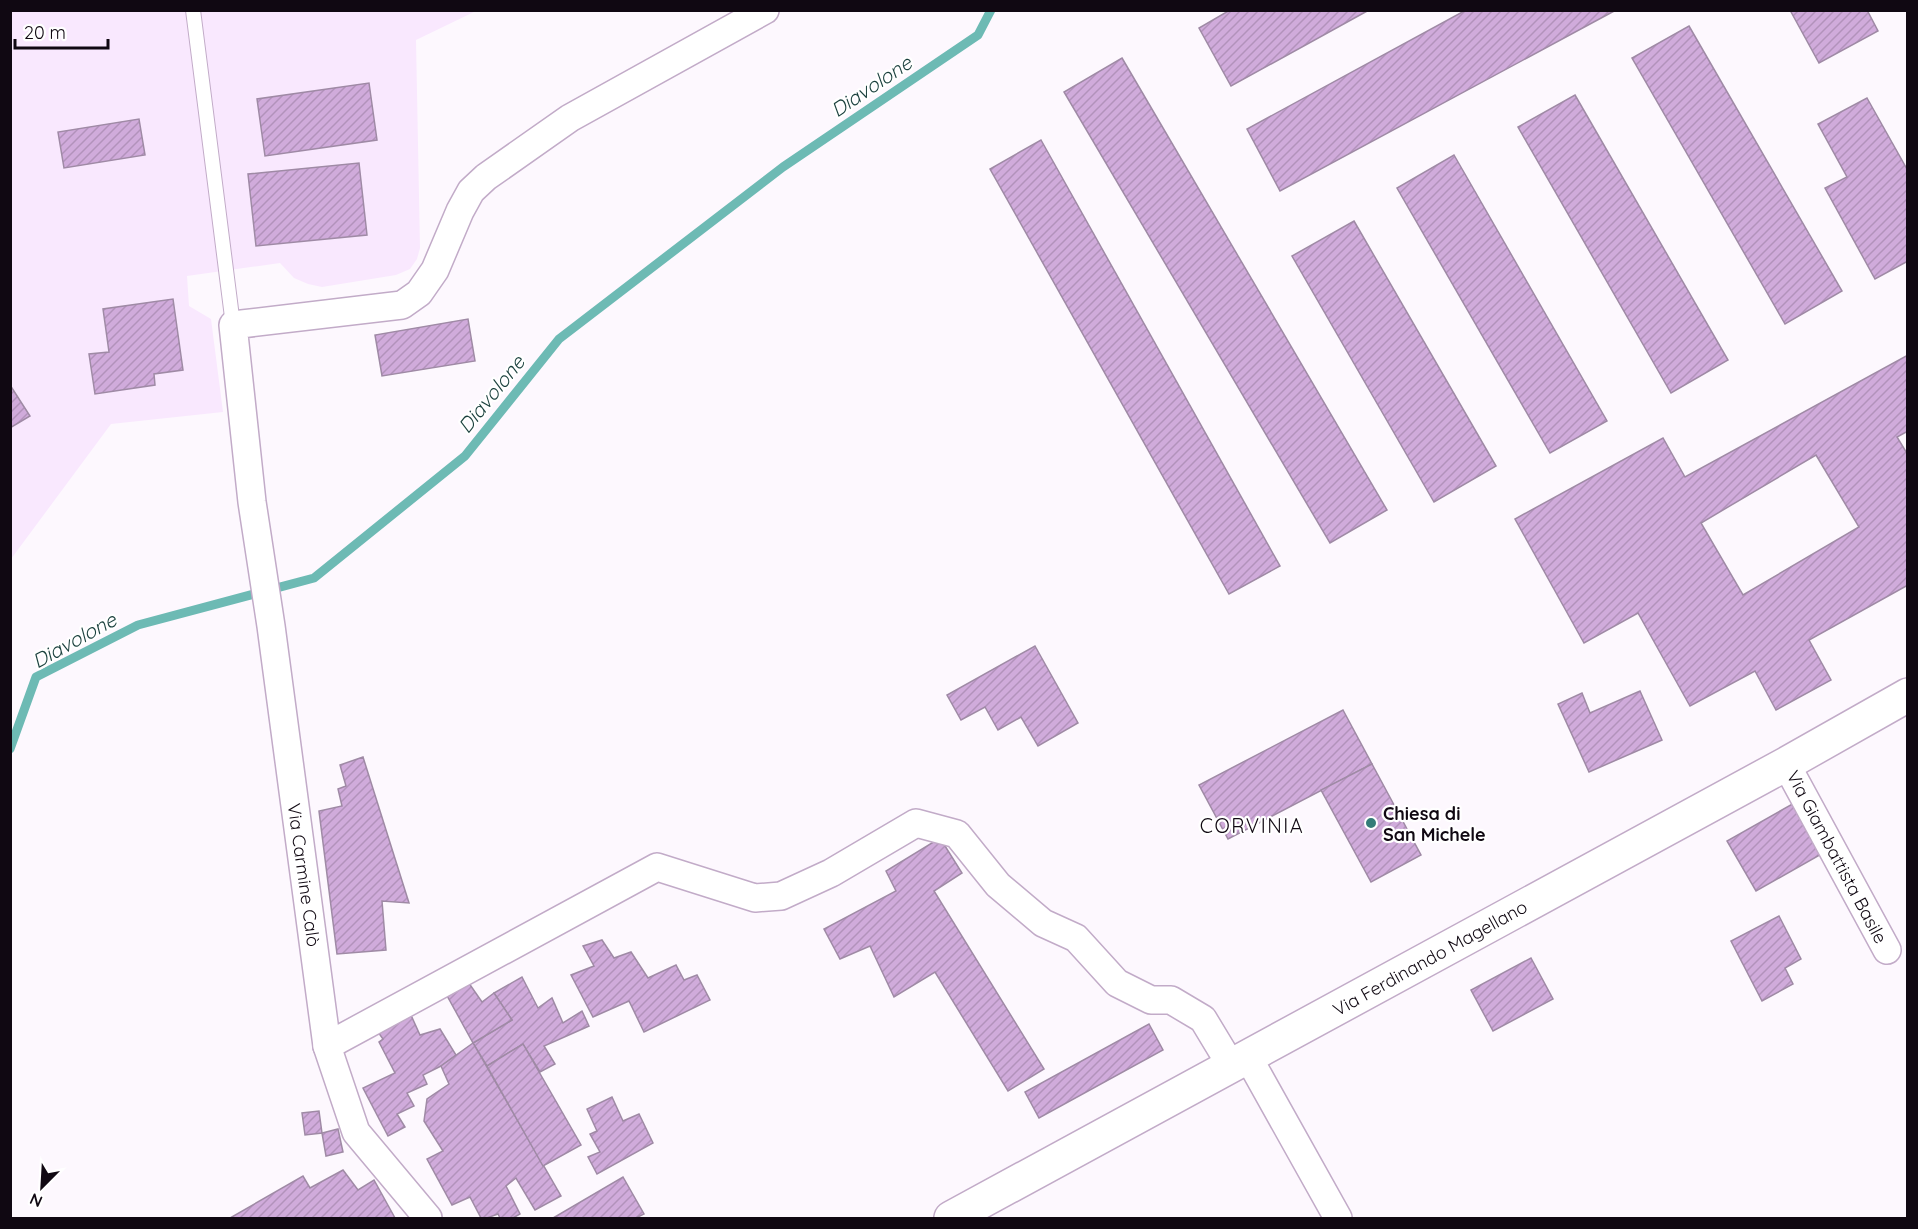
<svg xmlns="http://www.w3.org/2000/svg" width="1918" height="1229" font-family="Quicksand,sans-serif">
	<defs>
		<pattern id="building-hatch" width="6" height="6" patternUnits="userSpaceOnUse" patternTransform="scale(1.5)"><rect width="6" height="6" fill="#d0abdb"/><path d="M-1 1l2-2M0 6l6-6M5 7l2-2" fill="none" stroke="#b292bb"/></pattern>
	</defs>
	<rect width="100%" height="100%" fill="#fdf8fe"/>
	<path fill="#f9e8fe" d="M 11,11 L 476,11 L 416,40 L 420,248 L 417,259 L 410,269 L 396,275 L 322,287 L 308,284 L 294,278 L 280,263 L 187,276 L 189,306 L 211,319 L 223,412 L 111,424 L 11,559 Z"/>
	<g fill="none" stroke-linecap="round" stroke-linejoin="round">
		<path stroke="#6dbab4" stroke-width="9" d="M 10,749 L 36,677 L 138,625 L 314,578 L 465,456 L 559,339 L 783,167 L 978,35 L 991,10"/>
	</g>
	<g fill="url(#building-hatch)" stroke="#9f8aa5" stroke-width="1.5" fill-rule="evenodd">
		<path d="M 1230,10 L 1369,10 L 1231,86 L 1199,28 Z"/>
		<path d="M 1466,10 L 1616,10 L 1280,191 L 1247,129 Z"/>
		<path d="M 1790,10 L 1867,10 L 1878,31 L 1819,63 Z"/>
		<path d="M 1689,26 L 1842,291 L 1785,324 L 1632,58 Z"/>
		<path d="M 1122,58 L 1387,510 L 1330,543 L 1064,92 Z"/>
		<path d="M 369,83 L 377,140 L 265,156 L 257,99 Z"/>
		<path d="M 1575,95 L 1728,360 L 1671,393 L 1518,127 Z"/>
		<path d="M 1867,98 L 1908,171 L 1908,261 L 1875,279 L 1825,188 L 1847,177 L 1818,124 Z"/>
		<path d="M 139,119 L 145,155 L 64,168 L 58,132 Z"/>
		<path d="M 1041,140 L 1280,566 L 1229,594 L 990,169 Z"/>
		<path d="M 1454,155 L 1607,421 L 1550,453 L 1397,188 Z"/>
		<path d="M 359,163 L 367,235 L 256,246 L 248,174 Z"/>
		<path d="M 1354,221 L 1496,466 L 1434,502 L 1292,256 Z"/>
		<path d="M 173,299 L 183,370 L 154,374 L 155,385 L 95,394 L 89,354 L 109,352 L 103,309 Z"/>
		<path d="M 468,319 L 475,361 L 382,376 L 375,335 Z"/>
		<path d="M 1908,355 L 1908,431 L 1897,437 L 1908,455 L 1908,585 L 1809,640 L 1831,680 L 1776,710 L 1755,671 L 1690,706 L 1638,613 L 1584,643 L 1515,519 L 1663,438 L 1685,477 ZM 1816,455 L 1859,527 L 1743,595 L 1701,523 Z"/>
		<path d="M 10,385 L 30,416 L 10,428 Z"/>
		<path d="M 1035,646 L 1078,723 L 1038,746 L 1021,717 L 998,730 L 985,707 L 961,720 L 947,695 Z"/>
		<path d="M 1640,691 L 1662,740 L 1589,772 L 1558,704 L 1582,693 L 1590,713 Z"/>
		<path d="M 1343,710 L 1372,764 L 1228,839 L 1199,785 Z"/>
		<path d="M 363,757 L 409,903 L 382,901 L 386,950 L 337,954 L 319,811 L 342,806 L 338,789 L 346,786 L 340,765 Z"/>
		<path d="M 1372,764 L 1421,855 L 1371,882 L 1321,790 Z"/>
		<path d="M 1796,802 L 1825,852 L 1756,891 L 1727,841 Z"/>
		<path d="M 940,838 L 962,873 L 934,891 L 1044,1069 L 1008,1091 L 935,972 L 894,997 L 870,946 L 840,959 L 824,929 L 896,891 L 886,871 Z"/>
		<path d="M 1779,916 L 1801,959 L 1785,968 L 1793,984 L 1762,1001 L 1731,941 Z"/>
		<path d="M 602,940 L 614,958 L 631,952 L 648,978 L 676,965 L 684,980 L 697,975 L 710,1000 L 644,1032 L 629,1001 L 593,1017 L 571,975 L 594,966 L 583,946 Z"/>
		<path d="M 1531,958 L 1553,999 L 1493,1031 L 1471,990 Z"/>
		<path d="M 522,977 L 538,1008 L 552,998 L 563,1023 L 582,1011 L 589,1026 L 544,1046 L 555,1064 L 540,1072 L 523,1044 L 487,1066 L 473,1043 L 512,1020 L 494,993 Z"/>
		<path d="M 466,979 L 482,1002 L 494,993 L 512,1020 L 473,1043 L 445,992 Z"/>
		<path d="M 410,1013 L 420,1035 L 440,1029 L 456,1055 L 441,1066 L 423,1075 L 427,1084 L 407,1093 L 414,1106 L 397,1114 L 405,1127 L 388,1136 L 363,1088 L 395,1073 L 379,1042 L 383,1039 L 378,1032 Z"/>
		<path d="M 1149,1024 L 1163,1050 L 1039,1118 L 1025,1092 Z"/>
		<path d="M 473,1043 L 561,1196 L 535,1210 L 516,1178 L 506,1186 L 520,1214 L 513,1218 L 500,1218 L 498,1214 L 487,1218 L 481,1218 L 470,1197 L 452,1205 L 427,1159 L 443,1151 L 424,1121 L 427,1099 L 449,1084 L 441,1066 Z"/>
		<path d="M 523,1044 L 581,1145 L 543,1166 L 487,1066 Z"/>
		<path d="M 612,1097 L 623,1121 L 639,1114 L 653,1143 L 597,1174 L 588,1157 L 600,1152 L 590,1134 L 597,1131 L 587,1109 Z"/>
		<path d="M 319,1111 L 322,1133 L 305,1135 L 302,1113 Z"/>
		<path d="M 338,1129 L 343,1152 L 326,1156 L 322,1133 Z"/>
		<path d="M 343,1170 L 358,1190 L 374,1180 L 395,1218 L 230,1218 L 303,1176 L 310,1188 Z"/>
		<path d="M 623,1177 L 644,1214 L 636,1218 L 553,1218 Z"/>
	</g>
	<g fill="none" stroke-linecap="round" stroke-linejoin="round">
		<g stroke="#c2abc8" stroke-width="16">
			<path id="lane" d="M 193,10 L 233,325"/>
		</g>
		<g stroke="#c2abc8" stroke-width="30">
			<g id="street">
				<path d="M 1786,764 L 1887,950"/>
				<path d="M 327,1046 L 657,867 L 755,898 L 781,896 L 831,873 L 916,823 L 957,834 L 998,885 L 1043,923 L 1076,938 L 1117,983 L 1151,1000 L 1171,1000 L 1203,1019 L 1232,1067"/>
				<path d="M 1248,1057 L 1338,1218"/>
				<path d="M 428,1218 L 356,1132 L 327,1046 L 271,626 L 252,502 L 233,325 L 402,305 L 419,293 L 435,270 L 460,211 L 471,191 L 486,177 L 570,118 L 765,10"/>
			</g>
		</g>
		<g stroke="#c2abc8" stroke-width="36">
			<path id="secondary" d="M 951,1218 L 1786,764 L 1908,695"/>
		</g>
		<use href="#lane" stroke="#fff" stroke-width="14"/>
		<use href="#street" stroke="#fff" stroke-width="27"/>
		<use href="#secondary" stroke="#fff" stroke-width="33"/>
	</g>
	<circle fill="#347c78" stroke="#fff" stroke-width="2" cx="1371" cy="823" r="6"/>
	<g text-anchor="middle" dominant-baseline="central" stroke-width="4.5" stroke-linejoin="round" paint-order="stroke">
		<g font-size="18" font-weight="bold" fill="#100812" stroke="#fff" text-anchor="start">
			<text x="1383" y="813">Chiesa di<tspan x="1383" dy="21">San Michele</tspan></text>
		</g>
		<g font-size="18" fill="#100812" stroke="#fff">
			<text transform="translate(1837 857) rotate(62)">Via Giambattista Basile</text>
			<text transform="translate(304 875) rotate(82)">Via Carmine Calò</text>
			<text transform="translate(1430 958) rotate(-29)">Via Ferdinando Magellano</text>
		</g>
		<g font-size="20" font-style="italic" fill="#193f3c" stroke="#fff">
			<text transform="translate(871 86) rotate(-34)">Diavolone</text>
			<text transform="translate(491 394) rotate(-51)">Diavolone</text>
			<text transform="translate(74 640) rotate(-29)">Diavolone</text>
		</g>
		<g font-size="20" letter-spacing="1.5" fill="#100812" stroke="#fff">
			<text x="1252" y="825">CORVINIA</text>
		</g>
	</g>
	<rect width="1918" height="1229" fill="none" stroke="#100812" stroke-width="24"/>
	<g transform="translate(42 1187) rotate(204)" stroke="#ffffff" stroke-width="4.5" paint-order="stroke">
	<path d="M0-4.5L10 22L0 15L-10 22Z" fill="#100812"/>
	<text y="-9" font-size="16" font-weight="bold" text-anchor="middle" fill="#100812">N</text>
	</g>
	<path d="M15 39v9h93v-9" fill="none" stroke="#100812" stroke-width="3"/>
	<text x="24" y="39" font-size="18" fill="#100812" stroke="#ffffff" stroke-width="4.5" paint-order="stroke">20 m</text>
</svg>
